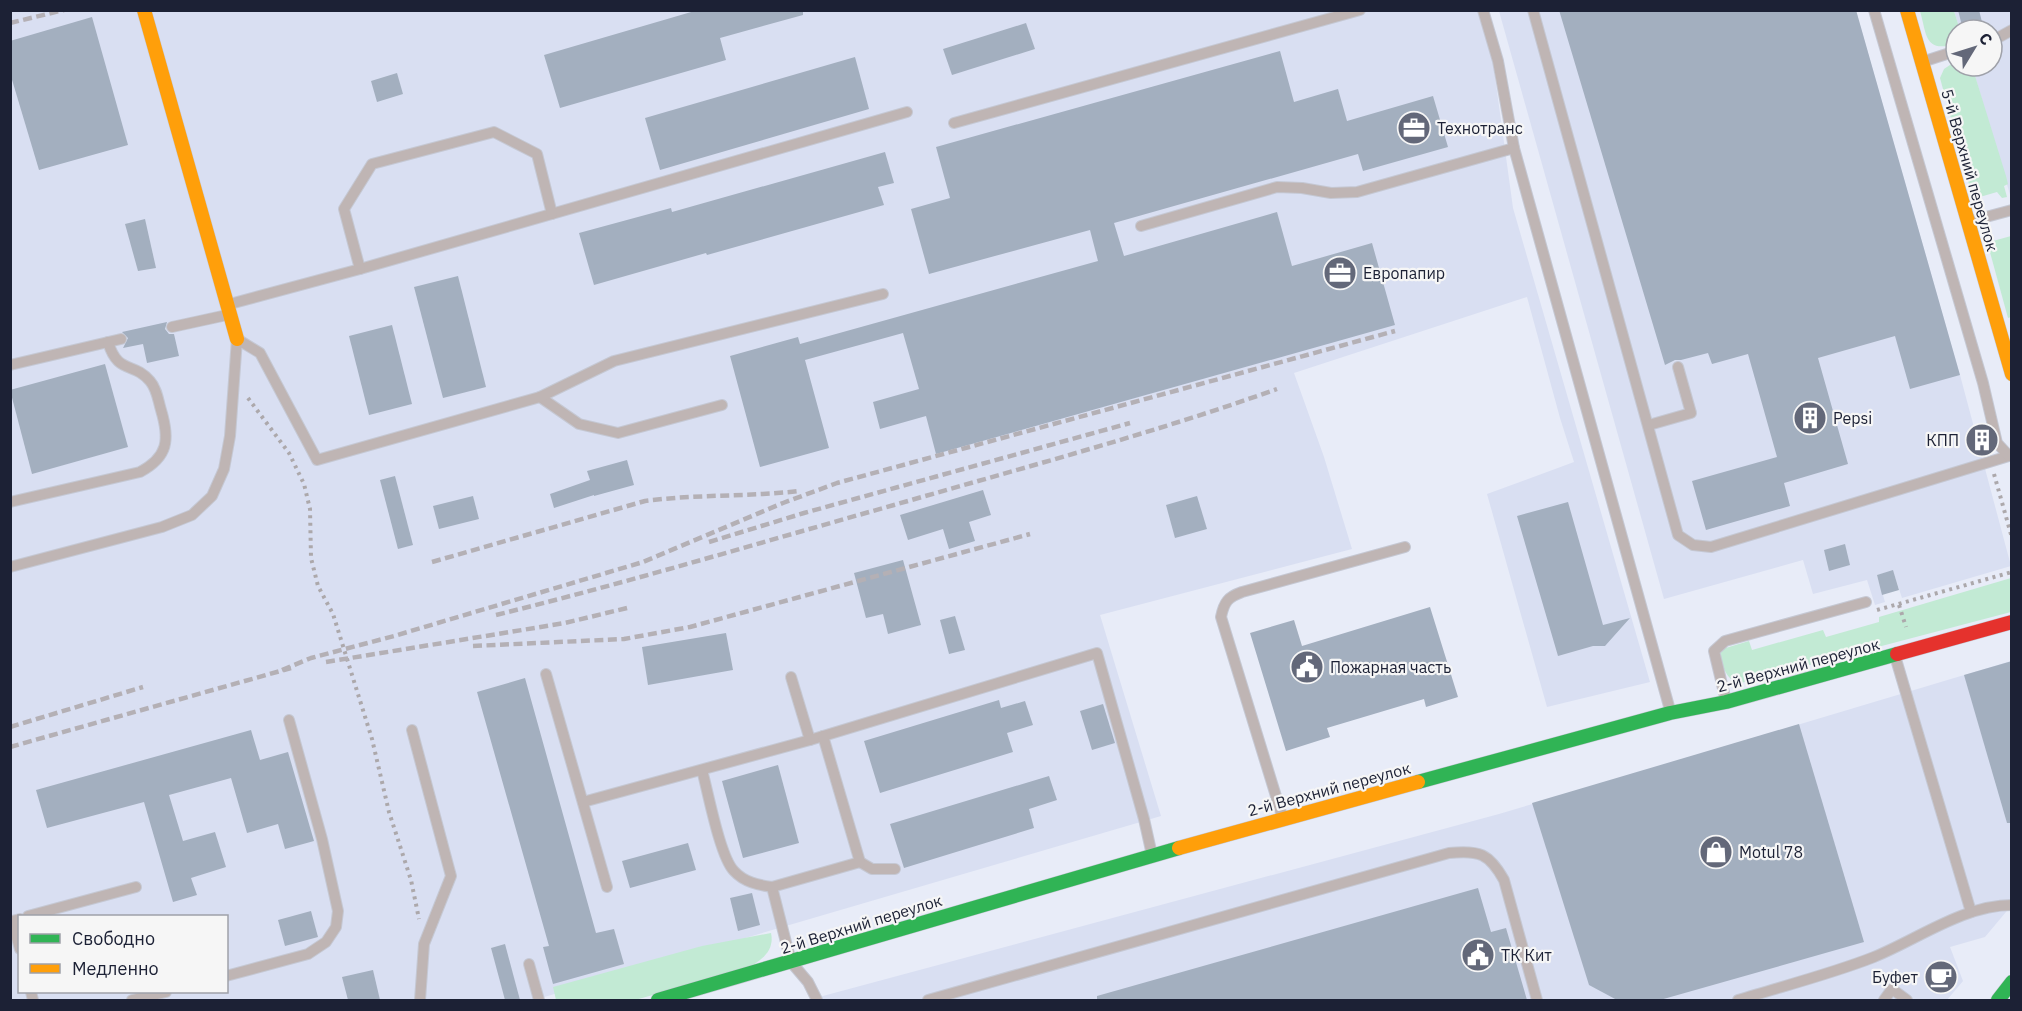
<svg xmlns="http://www.w3.org/2000/svg" width="2022" height="1011" font-family="'IBM Plex Sans',sans-serif">
	<rect width="100%" height="100%" fill="#e8ecf8"/>
	<g fill="#d9dff2" fill-rule="evenodd">
		<path d="M 10,11 L 1486,11 L 1513,208 L 1650,682 L 1547,707 L 1487,494 L 1574,462 L 1560,418 L 1527,297 L 1294,373 L 1324,457 L 1352,549 L 1100,615 L 1161,816 L 534,1000 L 11,1000 ZM 20,916 L 226,916 L 226,992 L 20,992 Z"/>
		<path d="M 1499,11 L 1856,11 L 1960,375 L 2011,566 L 1902,598 L 1893,571 L 1877,575 L 1885,602 L 1875,605 L 1867,580 L 1813,594 L 1803,560 L 1664,599 Z"/>
		<path d="M 1954,11 L 2011,11 L 2011,198 L 1972,66 L 1992,66 L 1992,30 L 1960,30 Z"/>
		<path d="M 2011,661 L 2011,906 L 1985,937 L 1950,947 L 1963,981 L 1947,1000 L 808,1000 L 1499,814 Z"/>
	</g>
	<g fill="#c2ead4">
		<path d="M 1920,11 L 1954,11 L 1960,30 L 1956,30 L 1956,44 C 1924,53 1927,35 1920,11 Z"/>
		<path d="M 1956,61 L 1956,66 L 1972,66 L 2006,176 L 2008,184 L 2004,186 L 2007,197 L 2002,198 L 1997,192 L 1973,199 L 1940,78 L 1944,69 Z"/>
		<path d="M 2011,236 L 2011,317 L 2008,318 L 1988,245 L 1993,241 Z"/>
		<path d="M 2011,578 L 2011,612 L 1737,684 C 1723,674 1723,666 1719,650 L 1749,641 L 1752,650 L 1823,630 L 1826,637 L 1879,622 L 1879,617 Z"/>
		<path d="M 771,933 C 775,952 760,961 746,969 L 635,1000 L 556,1000 L 553,987 L 702,946 Z"/>
	</g>
	<g fill="#a3afbf">
		<path d="M 698,10 L 803,10 L 803,15 L 720,38 L 726,60 L 560,108 L 544,55 Z"/>
		<path d="M 1559,10 L 1856,10 L 1960,375 L 1910,389 L 1895,336 L 1818,358 L 1848,464 L 1784,483 L 1790,506 L 1706,530 L 1692,481 L 1777,457 L 1748,354 L 1712,364 L 1708,353 L 1681,360 L 1675,360 L 1665,365 Z"/>
		<path d="M 1958,10 L 1979,10 L 1984,30 L 1963,30 Z"/>
		<path d="M 92,17 L 128,145 L 39,170 L 10,73 L 10,41 Z"/>
		<path d="M 1026,23 L 1035,49 L 952,75 L 943,49 Z"/>
		<path d="M 1280,51 L 1294,102 L 1338,89 L 1347,121 L 1433,96 L 1448,147 L 1363,171 L 1358,154 L 1114,223 L 1124,256 L 1277,212 L 1292,266 L 1372,243 L 1395,325 L 936,454 L 926,416 L 880,429 L 873,402 L 919,389 L 903,333 L 805,360 L 829,448 L 760,467 L 730,356 L 798,337 L 800,344 L 1098,261 L 1090,230 L 929,274 L 911,209 L 950,198 L 936,147 Z"/>
		<path d="M 855,57 L 869,109 L 660,170 L 645,118 Z"/>
		<path d="M 397,73 L 403,94 L 377,102 L 371,81 Z"/>
		<path d="M 885,152 L 894,183 L 878,187 L 884,205 L 707,255 L 706,253 L 594,285 L 579,233 L 671,208 L 672,212 Z"/>
		<path d="M 145,219 L 156,268 L 138,271 L 125,224 Z"/>
		<path d="M 458,276 L 486,387 L 443,398 L 414,287 Z"/>
		<path d="M 167,322 L 165,329 L 169,334 L 174,334 L 179,356 L 147,363 L 143,344 L 123,348 L 128,338 L 122,332 Z"/>
		<path d="M 392,325 L 412,404 L 369,415 L 349,336 Z"/>
		<path d="M 105,364 L 128,447 L 32,474 L 10,390 Z"/>
		<path d="M 627,460 L 634,485 L 594,496 L 594,495 L 554,508 L 550,494 L 590,480 L 587,471 Z"/>
		<path d="M 395,476 L 413,545 L 398,549 L 380,480 Z"/>
		<path d="M 983,490 L 991,515 L 969,522 L 975,541 L 949,549 L 943,529 L 908,540 L 900,515 Z"/>
		<path d="M 473,496 L 479,519 L 439,529 L 433,506 Z"/>
		<path d="M 1197,496 L 1207,529 L 1175,538 L 1166,505 Z"/>
		<path d="M 1568,502 L 1603,625 L 1630,618 L 1605,646 L 1593,646 L 1558,656 L 1517,516 Z"/>
		<path d="M 1845,544 L 1850,565 L 1829,571 L 1824,550 Z"/>
		<path d="M 903,560 L 921,625 L 888,634 L 883,614 L 866,618 L 854,573 Z"/>
		<path d="M 1893,570 L 1899,590 L 1882,595 L 1877,575 Z"/>
		<path d="M 1430,607 L 1458,697 L 1426,707 L 1424,699 L 1327,728 L 1330,737 L 1286,751 L 1250,633 L 1294,620 L 1302,646 Z"/>
		<path d="M 955,616 L 965,650 L 949,654 L 940,620 Z"/>
		<path d="M 726,633 L 733,670 L 648,685 L 642,647 Z"/>
		<path d="M 2012,661 L 2012,823 L 2007,823 L 1964,675 Z"/>
		<path d="M 525,678 L 596,933 L 614,929 L 624,964 L 553,984 L 543,947 L 549,946 L 477,692 Z"/>
		<path d="M 999,700 L 1001,708 L 1025,701 L 1033,725 L 1007,733 L 1013,752 L 880,793 L 864,741 Z"/>
		<path d="M 1103,704 L 1115,743 L 1092,750 L 1080,711 Z"/>
		<path d="M 1799,724 L 1864,942 L 1660,1000 L 1617,1000 L 1589,985 L 1532,803 Z"/>
		<path d="M 251,730 L 260,760 L 288,752 L 314,841 L 285,849 L 278,824 L 247,833 L 231,778 L 169,795 L 183,841 L 215,832 L 226,867 L 191,878 L 197,895 L 173,902 L 144,802 L 47,828 L 36,790 Z"/>
		<path d="M 778,765 L 799,843 L 743,858 L 722,781 Z"/>
		<path d="M 1049,776 L 1057,800 L 1029,809 L 1034,828 L 904,868 L 890,824 Z"/>
		<path d="M 688,843 L 696,870 L 630,888 L 622,861 Z"/>
		<path d="M 1478,888 L 1491,932 L 1506,928 L 1527,1000 L 1097,1000 L 1097,996 Z"/>
		<path d="M 752,893 L 760,925 L 738,931 L 730,898 Z"/>
		<path d="M 311,911 L 318,937 L 285,946 L 278,920 Z"/>
		<path d="M 505,944 L 520,1000 L 505,1000 L 491,948 Z"/>
		<path d="M 373,970 L 380,1000 L 348,1000 L 342,977 Z"/>
	</g>
	<g fill="none" stroke-linecap="round" stroke-linejoin="round">
		<g stroke="#c5c8d3" stroke-width="12">
			<g id="lane">
				<path d="M 1483,10 L 1498,61 L 1514,148"/>
				<path d="M 1533,10 L 1678,535 L 1693,545 L 1711,547 L 2012,455"/>
				<path d="M 1874,10 L 1983,383 L 1997,443 L 2009,456"/>
				<path d="M 1992,41 L 2012,30"/>
				<path d="M 1925,61 L 1956,51"/>
				<path d="M 954,123 L 1360,10"/>
				<path d="M 1971,221 L 2012,210"/>
				<path d="M 1141,226 L 1277,187 L 1302,188 L 1331,193 L 1357,192 L 1514,148 L 1670,710"/>
				<path d="M 360,269 L 907,112"/>
				<path d="M 230,304 L 360,269 L 344,209 L 372,164 L 494,132 L 537,154 L 552,214"/>
				<path d="M 172,327 L 227,315"/>
				<path d="M 10,365 L 121,339"/>
				<path d="M 540,397 L 579,424 L 618,433 L 722,405"/>
				<path d="M 1649,425 L 1691,413 L 1678,367"/>
				<path d="M 10,502 L 140,472 C 168,457 170,440 161,410 C 158,400 157,389 150,381 C 133,361 118,375 108,342"/>
				<path d="M 10,567 L 162,527 L 192,515 L 212,496 L 224,469 L 230,436 L 237,339 L 260,353 L 317,460 L 540,397 L 614,361 L 883,294"/>
				<path d="M 1895,656 L 1971,912"/>
				<path d="M 546,674 L 607,887"/>
				<path d="M 791,677 L 810,740"/>
				<path d="M 1726,701 L 1714,651 L 1725,641 L 1866,602"/>
				<path d="M 412,730 L 451,876 L 424,944 L 420,1000"/>
				<path d="M 702,770 C 708,792 720,857 734,871 C 744,882 758,885 772,887 L 791,962 L 808,982 L 817,1000"/>
				<path d="M 583,802 L 810,740 L 1097,653 L 1144,819 L 1152,855"/>
				<path d="M 1283,819 L 1221,617 C 1224,602 1228,597 1242,592 L 1405,547"/>
				<path d="M 860,862 L 872,869 L 895,869"/>
				<path d="M 772,887 L 860,862 L 823,736"/>
				<path d="M 28,916 L 136,887"/>
				<path d="M 20,919 L 12,921 L 20,949"/>
				<path d="M 529,964 L 539,1000"/>
				<path d="M 226,976 L 308,954 L 326,942 L 336,927 L 338,911 L 322,839 L 289,720"/>
				<path d="M 31,992 L 33,1000"/>
				<path d="M 132,1000 L 166,992"/>
				<path d="M 928,1000 L 1449,853 C 1479,850 1489,853 1504,880 L 1537,1000"/>
				<path d="M 1738,1000 C 1783,986 1831,974 1874,957 C 1918,939 1964,905 2012,905"/>
				<path d="M 1884,1000 L 1892,989 L 1907,1000"/>
			</g>
		</g>
		<g stroke="#c5c8d3" stroke-width="15">
			<g id="fast">
				<path d="M 1418,782 L 1670,713 L 1726,702 L 1897,654"/>
				<path d="M 658,1000 L 1179,848"/>
				<path d="M 1998,1000 L 2012,982"/>
			</g>
		</g>
		<g stroke="#c5c8d3" stroke-width="15">
			<g id="slow">
				<path d="M 144,10 L 237,339"/>
				<path d="M 1907,10 L 2012,374"/>
				<path d="M 1179,848 L 1418,782"/>
			</g>
		</g>
		<g stroke="#c5c8d3" stroke-width="15">
			<path id="jam" d="M 1897,654 L 2012,622"/>
		</g>
		<g stroke="#aca8ab" stroke-width="4" stroke-dasharray="3 4.5" stroke-linecap="butt">
			<path d="M 248,398 L 289,453 L 304,484 L 310,509 L 311,558 L 318,586 L 333,614 L 372,739 L 389,812 L 411,880 L 419,919"/>
			<path d="M 1994,474 L 2012,538"/>
			<path d="M 1899,605 L 1906,627"/>
			<path d="M 1877,610 L 2012,572"/>
		</g>
		<use href="#lane" stroke="#bfb5b4" stroke-width="10"/>
		<use href="#fast" stroke="#30b455" stroke-width="14"/>
		<use href="#slow" stroke="#ff9f0a" stroke-width="14"/>
		<use href="#jam" stroke="#e5322d" stroke-width="14"/>
		<g stroke="#b4b0b5" stroke-width="4.5" stroke-dasharray="9 4.5" stroke-linecap="butt">
			<path d="M 10,23 L 64,10"/>
			<path d="M 709,542 L 804,513 L 1130,423"/>
			<path d="M 432,562 L 645,501 C 697,494 748,497 799,491"/>
			<path d="M 496,615 C 630,582 762,542 894,505 C 1022,468 1151,434 1277,389"/>
			<path d="M 473,646 L 624,639 L 690,627 L 1030,534"/>
			<path d="M 326,662 L 565,623 L 631,607"/>
			<path d="M 282,670 L 311,658 L 394,636 L 643,562 L 783,503 L 837,483 L 1395,331"/>
			<path d="M 10,727 L 143,687"/>
			<path d="M 10,747 L 291,668"/>
		</g>
	</g>
	<defs>
		<g id="office-disc" transform="scale(1.725)"><circle r="9.5" fill="#636879" stroke="#f6f6f6"/><path d="M-6-3h4V-5.5h4V-3h4V5H-6ZM-1-4.5V-3h2v-1.5ZM-6 0V1H6V0Z" fill="#fff"/></g>
		<g id="building-disc" transform="scale(1.725)"><circle r="9.5" fill="#636879" stroke="#f6f6f6"/><path d="M-4-6H4V6H1V3H-1V6H-4ZM-2.5-4.3h1.7v1.8h-1.7ZM.8-4.3h1.7v1.8H.8ZM-2.5-1h1.7V.8h-1.7ZM.8-1h1.7V.8H.8Z" fill="#fff"/></g>
		<g id="civic-disc" transform="scale(1.725)"><circle r="9.5" fill="#636879" stroke="#f6f6f6"/><path d="M-.6-6.5H3V-4.5H.6V-3L4-1V1h2V6H-6V1h2V-1L-.6-3ZM-1.2 2.5V6h2.4V2.5Z" fill="#fff"/></g>
		<g id="shop-disc" transform="scale(1.725)"><circle r="9.5" fill="#636879" stroke="#f6f6f6"/><path d="M-5-2.5h2.3a2.7 3.5 0 0 1 5.4 0H5L5.5 6h-11ZM-1.5-2.5h3a1.5 2.3 0 0 0-3 0Z" fill="#fff"/></g>
		<g id="cafe-disc" transform="scale(1.725)"><circle r="9.5" fill="#636879" stroke="#f6f6f6"/><path d="M-5.5-4.5H6V0H3Q3 3.5 0 3.5H-2.5Q-5.5 3.5-5.5 0ZM3-3.2v2h1.7v-2ZM-6 4.5H4V6H-6Z" fill="#fff"/></g>
	</defs>
	<g fill-rule="evenodd">
		<use href="#office-disc" x="1414" y="128"/>
		<use href="#office-disc" x="1340" y="273"/>
		<use href="#building-disc" x="1810" y="418"/>
		<use href="#building-disc" x="1982" y="440"/>
		<use href="#civic-disc" x="1307" y="667"/>
		<use href="#shop-disc" x="1716" y="852"/>
		<use href="#civic-disc" x="1478" y="955"/>
		<use href="#cafe-disc" x="1941" y="977"/>
	</g>
	<g text-anchor="middle" dominant-baseline="central" stroke-width="4.5" stroke-linejoin="round" paint-order="stroke">
		<g font-size="16" fill="#1c2135" stroke="#f6f6f6" text-anchor="start">
			<text x="1437" y="128">Технотранс</text>
			<text x="1363" y="273">Европапир</text>
			<text x="1833" y="418">Pepsi</text>
			<text x="1959" y="440" text-anchor="end">КПП</text>
			<text x="1330" y="667">Пожарная часть</text>
			<text x="1739" y="852">Motul 78</text>
			<text x="1501" y="955">ТК Кит</text>
			<text x="1918" y="977" text-anchor="end">Буфет</text>
		</g>
		<g font-size="16" fill="#1c2135" stroke="#f6f6f6">
			<text transform="translate(1970 170) rotate(74)">5-й Верхний переулок</text>
			<text transform="translate(1798 665) rotate(-15)">2-й Верхний переулок</text>
			<text transform="translate(1329 789) rotate(-15)">2-й Верхний переулок</text>
			<text transform="translate(861 924) rotate(-17)">2-й Верхний переулок</text>
		</g>
	</g>
	<rect width="2022" height="1011" fill="none" stroke="#1c2135" stroke-width="24"/>
	<rect x="18" y="915" width="210" height="78" fill="#f6f6f6" stroke="#9fa1a9" stroke-width="1.5"/>
	<rect x="30" y="934" width="30" height="9" fill="#30b455" stroke="#9fa1a9" stroke-width="1.5"/>
	<text x="72" y="945" font-size="18" fill="#1c2135">Свободно</text>
	<rect x="30" y="964" width="30" height="9" fill="#ff9f0a" stroke="#9fa1a9" stroke-width="1.5"/>
	<text x="72" y="975" font-size="18" fill="#1c2135">Медленно</text>
	<g transform="translate(1974 48) rotate(52)"><circle r="28" fill="#f6f6f6" stroke="#9fa1a9" stroke-width="1.5"/>
	<path d="M0-4.5L10 22L0 15L-10 22Z" fill="#636879"/>
	<text y="-9" font-size="16" font-weight="bold" text-anchor="middle" fill="#1c2135">С</text>
	</g>
</svg>
